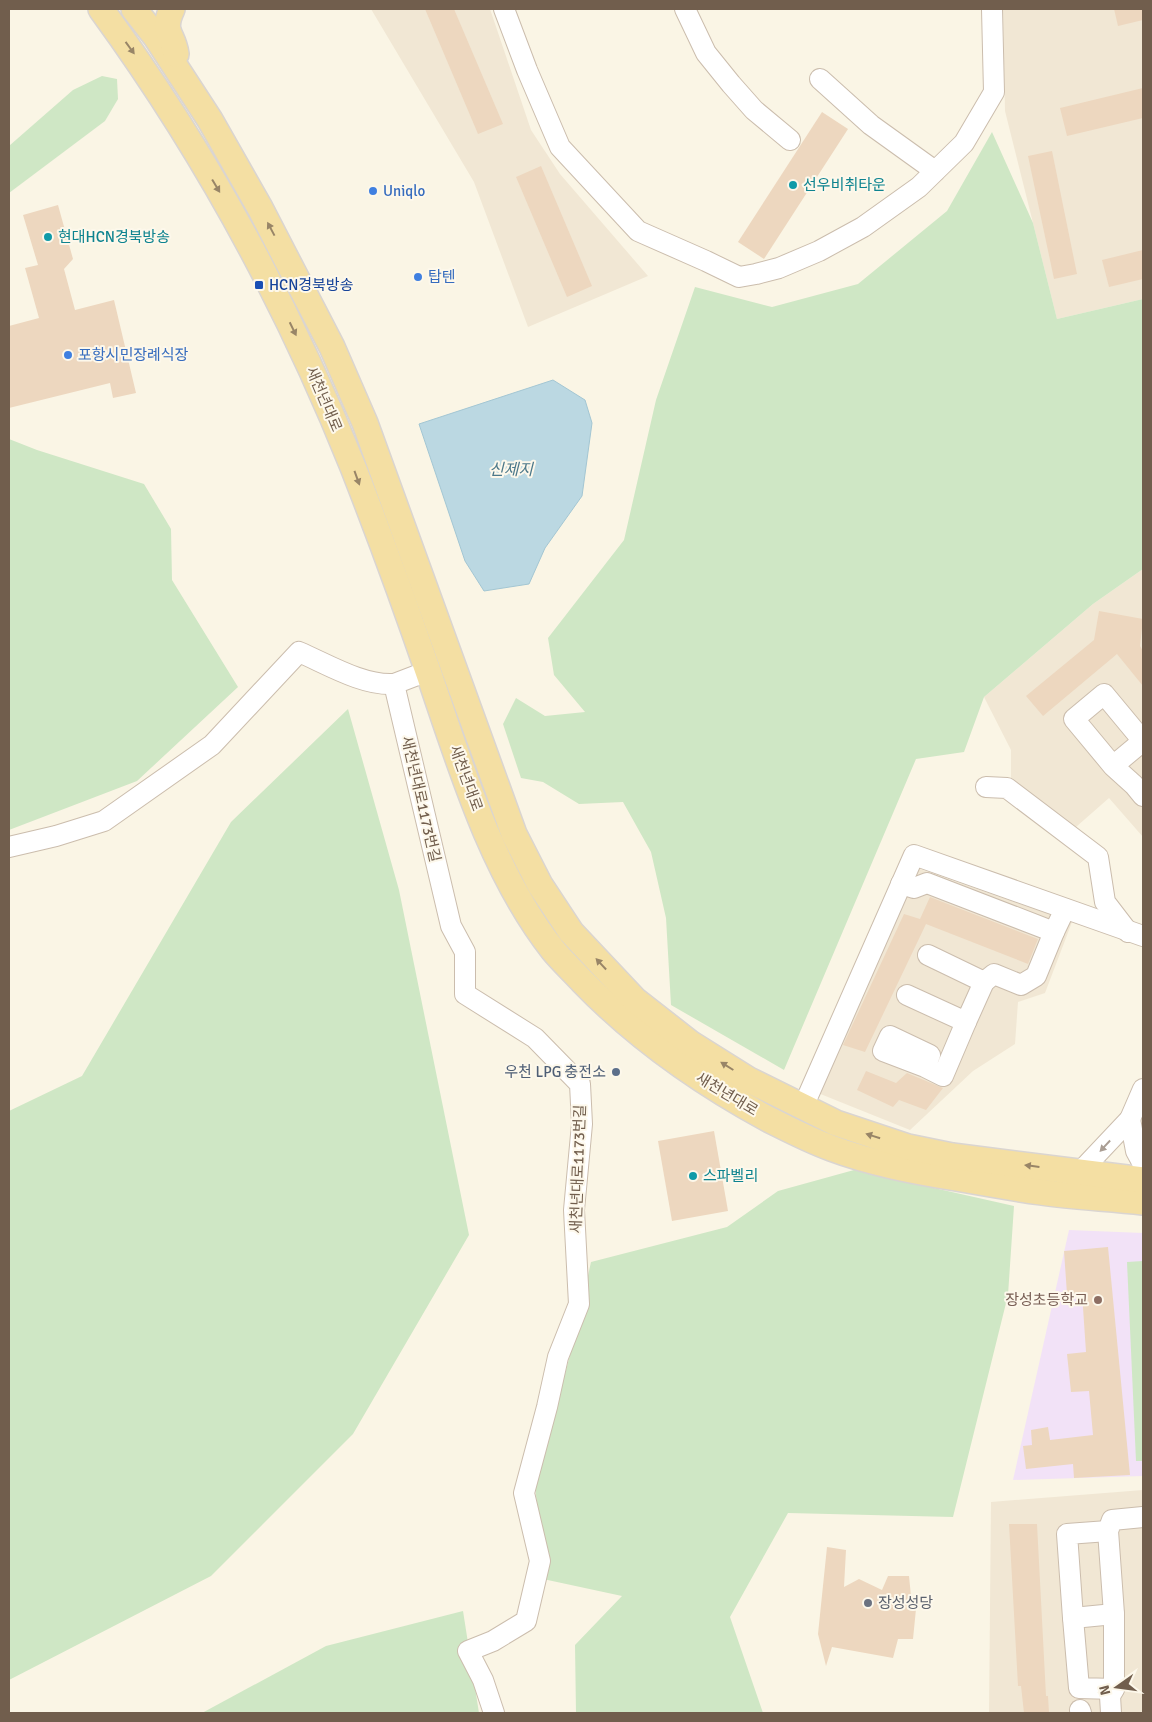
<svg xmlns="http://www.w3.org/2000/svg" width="1152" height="1722" font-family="Signika,'Noto Sans KR',sans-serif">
	<rect width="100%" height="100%" fill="#faf5e5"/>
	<g fill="#f1e7d4">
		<path d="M 371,9 L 490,9 L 531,130 L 560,174 L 648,276 L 528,327 L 474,182 Z"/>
		<path d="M 1003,9 L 1143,9 L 1143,299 L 1057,319 L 1005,111 Z"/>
		<path d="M 1143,569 L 1143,837 L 1109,798 L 1068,834 L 1011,781 L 1011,750 L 984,697 L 1093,604 Z"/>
		<path d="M 917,868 L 1072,922 L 1045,993 L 1018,1002 L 1015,1044 L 973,1071 L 910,1130 L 808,1089 Z"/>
		<path d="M 1143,1490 L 1143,1713 L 989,1713 L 991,1502 Z"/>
	</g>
	<path fill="#f2e2f7" d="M 1069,1230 L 1143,1233 L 1143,1476 L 1013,1480 Z"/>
	<g fill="#cfe7c5">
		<path d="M 102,76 L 117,79 L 118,99 L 105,121 L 9,193 L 9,146 L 73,90 Z"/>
		<path d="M 992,132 L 1033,223 L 1057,319 L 1143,299 L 1143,569 L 1093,604 L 984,697 L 964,752 L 916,759 L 784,1070 L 671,1005 L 666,918 L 651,852 L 623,802 L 579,804 L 543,782 L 521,778 L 503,724 L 516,698 L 545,716 L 585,712 L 554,675 L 548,638 L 624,540 L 656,400 L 695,287 L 772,307 L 858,284 L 947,211 Z"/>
		<path d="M 9,439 L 37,450 L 144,484 L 171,529 L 172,580 L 238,687 L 137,781 L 9,830 Z"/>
		<path d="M 348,709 L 399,890 L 469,1235 L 353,1434 L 211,1576 L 9,1680 L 9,1111 L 82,1076 L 231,822 Z"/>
		<path d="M 854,1170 L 1014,1206 L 1008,1295 L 953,1517 L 788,1513 L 730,1617 L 763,1713 L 576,1713 L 575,1645 L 622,1596 L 543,1579 L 535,1483 L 572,1348 L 591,1262 L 727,1227 L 778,1191 Z"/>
		<path d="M 1143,1261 L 1143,1461 L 1136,1461 L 1127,1262 Z"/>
		<path d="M 463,1611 L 479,1713 L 202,1713 L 326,1646 Z"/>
	</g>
	<path fill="#bbd8e2" stroke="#a3c6d3" d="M 553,380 L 585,400 L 592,423 L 582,496 L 545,548 L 529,584 L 484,591 L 465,561 L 419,424 Z"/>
	<g fill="#edd7bf">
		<path d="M 425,9 L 454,9 L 503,124 L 478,134 Z"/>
		<path d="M 1114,9 L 1142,9 L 1143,20 L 1118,26 Z"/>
		<path d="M 1143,88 L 1143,118 L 1067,136 L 1060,108 Z"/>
		<path d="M 822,112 L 848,129 L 764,259 L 738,242 Z"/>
		<path d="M 1052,151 L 1077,274 L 1054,279 L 1028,156 Z"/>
		<path d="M 541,166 L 592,286 L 567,297 L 516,177 Z"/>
		<path d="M 58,205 L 73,259 L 64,269 L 75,310 L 114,300 L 136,393 L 113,398 L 110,383 L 9,408 L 9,326 L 39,318 L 25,268 L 38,265 L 23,215 Z"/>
		<path d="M 1143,250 L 1143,279 L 1109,287 L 1102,260 Z"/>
		<path d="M 1099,611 L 1143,619 L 1140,646 L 1143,651 L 1143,686 L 1117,654 L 1043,716 L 1026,696 L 1094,640 Z"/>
		<path d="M 930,897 L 1038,939 L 1028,964 L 926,924 L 865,1052 L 843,1045 L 904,914 L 920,919 Z"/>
		<path d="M 866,1071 L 896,1083 L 907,1073 L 943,1088 L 926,1110 L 899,1100 L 893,1107 L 857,1090 Z"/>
		<path d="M 714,1131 L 728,1211 L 672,1221 L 658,1141 Z"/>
		<path d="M 1108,1247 L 1130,1475 L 1074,1478 L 1073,1464 L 1026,1469 L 1023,1446 L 1032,1445 L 1031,1430 L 1048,1427 L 1050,1440 L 1093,1435 L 1089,1391 L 1071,1392 L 1067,1354 L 1086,1352 L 1082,1293 L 1067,1294 L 1064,1251 Z"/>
		<path d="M 1009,1524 L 1037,1524 L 1046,1696 L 1048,1696 L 1049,1713 L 1024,1713 L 1021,1686 L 1018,1686 Z"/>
		<path d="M 827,1547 L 846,1550 L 844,1587 L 859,1579 L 882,1590 L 888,1576 L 909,1576 L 911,1596 L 916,1609 L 913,1639 L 898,1639 L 893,1658 L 832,1647 L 826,1666 L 818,1634 Z"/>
	</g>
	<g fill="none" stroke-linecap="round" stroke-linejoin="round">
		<g stroke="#cbbdad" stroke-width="22">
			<g id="minor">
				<path d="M 504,9 L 527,70 L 560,147 L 638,231 L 706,261 L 739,277 L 756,274 L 779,268 L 819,251 L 863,227 L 919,187 L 964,143 L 994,92 L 992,9"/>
				<path d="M 685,9 L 706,53 L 731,84 L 754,110 L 790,140"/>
				<path d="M 820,79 L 871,125 L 935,171"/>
				<path d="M 428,671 L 394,684 L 451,926 L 465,952 L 465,994 L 535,1038 L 580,1084 L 582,1124 L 574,1210 L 579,1304 L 558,1357 L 547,1407 L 524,1493 L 540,1561 L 526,1621 L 493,1641 L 468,1651 L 483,1680 L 494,1713"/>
				<path d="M 1113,766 L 1143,741 L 1104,694 L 1074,719 L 1113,766 L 1134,785 L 1143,796"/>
				<path d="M 986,787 L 1007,788 L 1098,857 L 1105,902 L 1128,932"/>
				<path d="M 9,847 L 56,836 L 104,821 L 212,745 L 299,652 C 327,664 363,686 394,684"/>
				<path d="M 901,884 L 914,888 L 927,883 L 1054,932 L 1065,909"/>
				<path d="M 928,955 L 984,982 L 994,974 L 1021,985 L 1036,976 L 1054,932"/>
				<path d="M 907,995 L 966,1022 L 984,982"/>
				<path d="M 925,1067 L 883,1051 L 890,1036 L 930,1055 L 925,1067 L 943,1076 L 966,1022"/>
				<path d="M 803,1107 L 914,855 L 1143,936"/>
				<path d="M 1130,1119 L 1136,1151 L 1143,1164"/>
				<path d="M 1080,1172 L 1130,1119 L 1143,1089"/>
				<path d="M 1108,1531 L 1067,1534 L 1073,1618 L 1114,1614"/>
				<path d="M 1073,1618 L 1079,1688 L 1114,1689"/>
				<path d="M 1080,1710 L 1081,1713"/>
				<path d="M 1111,1713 L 1110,1696 L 1114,1689 L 1114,1614 L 1108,1531 L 1112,1520 L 1143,1517"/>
			</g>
		</g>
		<g stroke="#dad5d1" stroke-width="28">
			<g id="major">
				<path d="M 101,9 C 204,150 288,305 353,467 C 380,536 406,607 430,677 C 461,768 493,874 553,950 C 562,961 573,971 582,981 C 636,1037 700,1082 768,1119 C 788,1129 809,1140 831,1148 C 871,1163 913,1171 956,1178 C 984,1183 1012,1188 1041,1192 C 1075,1197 1109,1198 1143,1202"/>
				<path d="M 134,9 L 156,37 L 210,120 L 260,208 L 332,347 L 365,423 L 514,834 L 540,885 L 571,932 L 635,1000 L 690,1043 L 749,1080 L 836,1123 L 908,1147 L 952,1156 L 1143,1180"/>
				<path d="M 172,9 C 161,33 173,33 176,54"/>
			</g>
		</g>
		<use href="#minor" stroke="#fff" stroke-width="20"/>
		<use href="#major" stroke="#f4dfa3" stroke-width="25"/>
	</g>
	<defs><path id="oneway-solid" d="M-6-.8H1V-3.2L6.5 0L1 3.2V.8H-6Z" transform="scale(1.25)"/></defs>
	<g fill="#988567">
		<use href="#oneway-solid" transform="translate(130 48) rotate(54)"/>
		<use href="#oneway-solid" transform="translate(216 186) rotate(59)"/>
		<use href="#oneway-solid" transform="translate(271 229) rotate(-118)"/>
		<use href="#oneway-solid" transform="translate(293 329) rotate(64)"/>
		<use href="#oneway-solid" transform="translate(357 478) rotate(70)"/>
		<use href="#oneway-solid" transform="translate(601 964) rotate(-133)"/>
		<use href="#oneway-solid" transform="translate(727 1066) rotate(-148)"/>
		<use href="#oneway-solid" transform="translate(873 1136) rotate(-162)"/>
		<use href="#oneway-solid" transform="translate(1032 1166) rotate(-173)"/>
	</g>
	<use fill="#aa9e94" href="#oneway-solid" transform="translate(1105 1146) rotate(133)"/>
	<g fill="#0f9aa8" stroke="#fdf8eb" stroke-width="2">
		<circle cx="793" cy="185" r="5"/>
		<circle cx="48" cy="237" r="5"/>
		<circle cx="693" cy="1176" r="5"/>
	</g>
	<g fill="#3f7fe0" stroke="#fdf8eb" stroke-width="2">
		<circle cx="373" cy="191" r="5"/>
		<circle cx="418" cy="277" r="5"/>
		<circle cx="68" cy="355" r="5"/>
	</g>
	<rect fill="#1a4fb4" stroke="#fdf8eb" stroke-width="2" x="254" y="280" width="10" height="10" rx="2.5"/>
	<circle fill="#5c6f8a" stroke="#fdf8eb" stroke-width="2" cx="616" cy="1072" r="5"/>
	<circle fill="#8d6e63" stroke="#fdf8eb" stroke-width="2" cx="1098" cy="1300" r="5"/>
	<circle fill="#6b7280" stroke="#fdf8eb" stroke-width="2" cx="868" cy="1603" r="5"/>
	<g text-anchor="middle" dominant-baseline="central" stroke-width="4" stroke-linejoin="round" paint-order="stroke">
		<g font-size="15" fill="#0d838f" stroke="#fdf8eb" text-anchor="start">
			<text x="803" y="185">선우비취타운</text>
			<text x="58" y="237">현대HCN경북방송</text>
			<text x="703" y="1176">스파벨리</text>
		</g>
		<g font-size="15" fill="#366cbe" stroke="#fdf8eb" text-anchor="start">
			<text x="383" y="191">Uniqlo</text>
			<text x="428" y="277">탑텐</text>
			<text x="78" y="355">포항시민장례식장</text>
		</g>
		<g font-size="15" fill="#164399" stroke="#fdf8eb" text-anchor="start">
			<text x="269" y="285">HCN경북방송</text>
		</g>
		<g font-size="15" fill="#715e4d" stroke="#fdf8eb">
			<text transform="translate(324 399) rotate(67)">새천년대로</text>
			<text transform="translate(466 778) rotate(70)">새천년대로</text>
			<text transform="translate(421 799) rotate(77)">새천년대로1173번길</text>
			<text transform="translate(727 1094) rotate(31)">새천년대로</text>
			<text transform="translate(578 1169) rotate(-88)">새천년대로1173번길</text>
		</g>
		<g font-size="15" fill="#4e5e75" stroke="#fdf8eb" text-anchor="end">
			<text x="606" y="1072">우천 LPG 충전소</text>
		</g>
		<g font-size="15" fill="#785e54" stroke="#fdf8eb" text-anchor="end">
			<text x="1088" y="1300">장성초등학교</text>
		</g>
		<g font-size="15" fill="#5b616d" stroke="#fdf8eb" text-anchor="start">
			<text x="878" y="1603">장성성당</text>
		</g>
		<g font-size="16" font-style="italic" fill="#4c788a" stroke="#fdf8eb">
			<text x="511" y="470">신제지</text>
		</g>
	</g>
	<rect width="1152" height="1722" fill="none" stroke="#715e4d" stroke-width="20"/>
	<g transform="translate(1117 1687) rotate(256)" stroke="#fdf8eb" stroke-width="4" paint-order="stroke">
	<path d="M0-4L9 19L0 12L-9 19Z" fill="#715e4d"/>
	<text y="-8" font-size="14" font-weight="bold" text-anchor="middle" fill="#715e4d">N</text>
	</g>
</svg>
